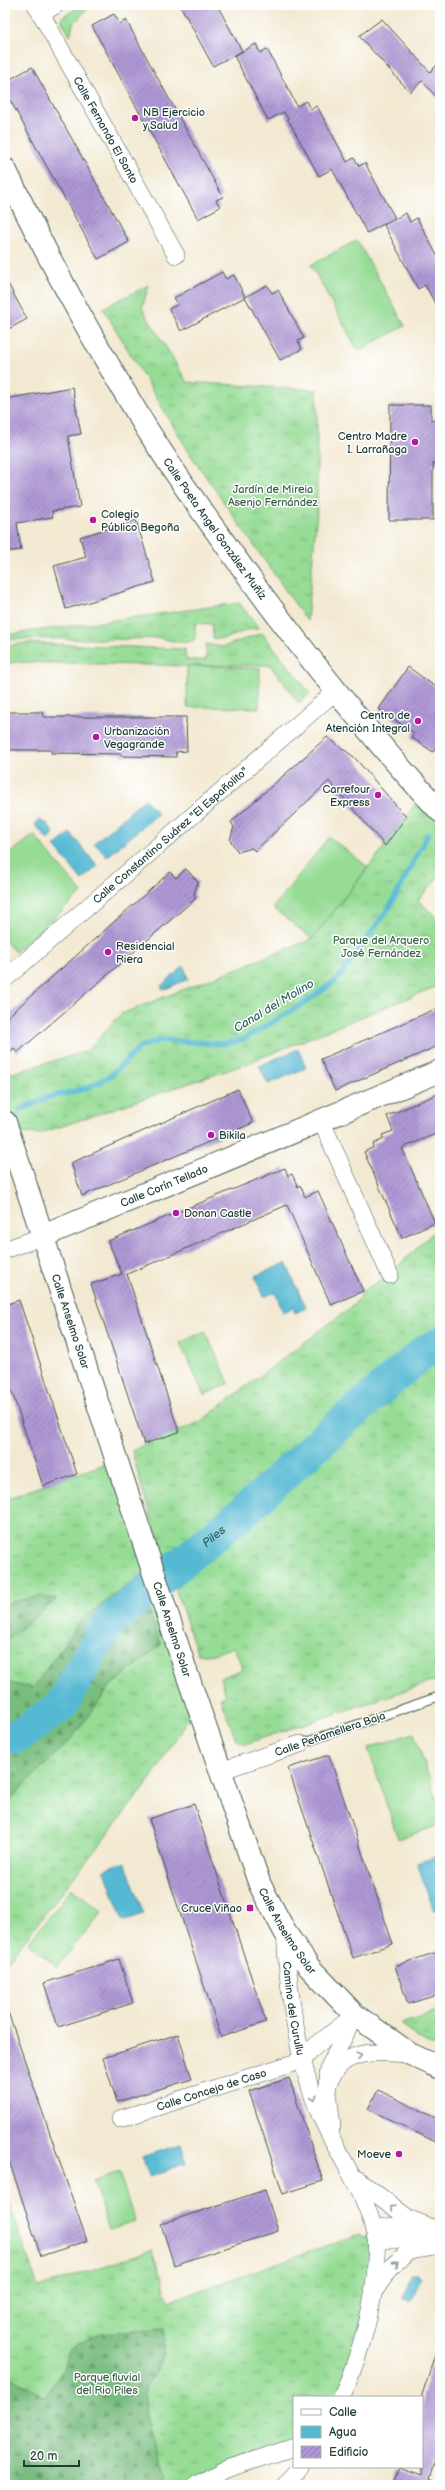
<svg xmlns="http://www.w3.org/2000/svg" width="445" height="2490" font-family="'Balsamiq Sans',sans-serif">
	<defs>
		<pattern id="grass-tufts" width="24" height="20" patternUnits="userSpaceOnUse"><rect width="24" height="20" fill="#96dc95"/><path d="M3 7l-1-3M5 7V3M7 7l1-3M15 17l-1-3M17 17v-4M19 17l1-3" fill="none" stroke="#7ab47a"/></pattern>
		<pattern id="forest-firs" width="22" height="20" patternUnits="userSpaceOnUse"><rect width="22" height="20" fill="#78bc7e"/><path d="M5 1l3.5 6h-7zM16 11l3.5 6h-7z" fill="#629a68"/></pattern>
		<pattern id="building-hatch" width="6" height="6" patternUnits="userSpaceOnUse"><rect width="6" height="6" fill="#af97d5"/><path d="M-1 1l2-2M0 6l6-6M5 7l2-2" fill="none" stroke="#8e7cae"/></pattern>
	</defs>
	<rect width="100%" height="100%" fill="#fff"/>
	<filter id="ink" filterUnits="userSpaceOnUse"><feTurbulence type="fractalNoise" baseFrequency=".025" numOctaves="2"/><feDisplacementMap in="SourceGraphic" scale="8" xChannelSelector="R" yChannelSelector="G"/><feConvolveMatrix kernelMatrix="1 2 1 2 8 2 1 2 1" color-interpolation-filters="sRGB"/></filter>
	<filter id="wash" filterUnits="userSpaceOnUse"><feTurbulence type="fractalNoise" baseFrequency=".012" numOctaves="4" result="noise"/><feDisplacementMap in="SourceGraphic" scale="16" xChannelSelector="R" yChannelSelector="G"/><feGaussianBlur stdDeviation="0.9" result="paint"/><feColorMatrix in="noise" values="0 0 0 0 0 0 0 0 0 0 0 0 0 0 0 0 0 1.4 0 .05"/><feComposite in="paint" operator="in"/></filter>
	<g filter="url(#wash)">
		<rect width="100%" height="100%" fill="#f3e9d2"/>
		<g fill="url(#grass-tufts)" stroke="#5a8c64">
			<path d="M 83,5 L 92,5 L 73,24 L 70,36 L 62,21 L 62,17 Z"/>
			<path d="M 149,285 L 142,308 L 187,382 L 317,390 L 317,511 L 307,621 L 190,454 L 103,308 Z"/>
			<path d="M 239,603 L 259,628 C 242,628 231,642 213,638 L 212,624 L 195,623 L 195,639 C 186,647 167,638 156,638 C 106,641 55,637 5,640 L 5,635 Z"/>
			<path d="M 262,633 L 310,693 L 299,703 L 270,665 L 187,666 L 16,662 L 5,664 L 5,646 L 26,643 L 185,649 L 186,660 L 206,660 L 206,644 L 223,647 Z"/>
			<path d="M 423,793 L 440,811 L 440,875 L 418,900 L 440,921 L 440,985 L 243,1065 L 39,1134 L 5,1132 L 5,1075 L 87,1051 L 121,1014 L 312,939 L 385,846 Z"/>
			<path d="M 440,1226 L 440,1679 L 245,1744 L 236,1739 L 220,1698 L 226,1696 L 220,1678 L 243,1669 L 234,1647 C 222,1650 209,1659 197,1653 L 144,1496 L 132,1451 C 153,1438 179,1433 201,1421 L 355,1304 L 363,1291 L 390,1274 Z"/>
			<path d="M 116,1460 L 197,1704 L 150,1780 L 5,1965 L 5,1499 Z"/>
			<path d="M 440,2011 L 440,2049 L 419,2039 L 401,2024 Z"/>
			<path d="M 5,2190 L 38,2288 L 152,2250 L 169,2301 L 360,2234 L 377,2240 L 375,2278 L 342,2397 L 294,2397 L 294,2447 L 196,2485 L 5,2485 Z"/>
		</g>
		<g fill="url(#forest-firs)" stroke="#4c7c59">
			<path d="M 138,1578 L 161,1645 L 110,1687 L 73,1737 L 5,1804 L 5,1682 L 33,1688 L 82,1619 Z"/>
			<path d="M 38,1597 L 57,1599 L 5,1641 L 5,1603 Z"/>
			<path d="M 164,2329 C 165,2356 161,2365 145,2386 L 147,2421 L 165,2479 L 159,2485 L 5,2485 L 5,2373 L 44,2397 L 64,2369 L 69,2349 L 98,2333 Z"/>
		</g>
		<g fill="#96dc95" stroke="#5a8c64">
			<path d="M 357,240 L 405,326 L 358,351 L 311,265 Z"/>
			<path d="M 187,666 L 260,668 L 259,708 L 187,707 Z"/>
			<path d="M 34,835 L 82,893 L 15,952 L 5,941 L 5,857 Z"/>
			<path d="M 329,837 L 368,867 L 312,939 L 273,908 Z"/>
			<path d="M 205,1331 L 229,1383 L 204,1395 L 180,1343 Z"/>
			<path d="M 414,1733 L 440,1810 L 440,1825 L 398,1839 L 368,1748 Z"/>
			<path d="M 72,1888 L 102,1912 L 57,1967 L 28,1943 Z"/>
			<path d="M 119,2172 L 135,2222 L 109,2230 L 93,2181 Z"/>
		</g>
		<g fill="#54b9d3" stroke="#3a7b84">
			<path d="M 145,799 L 158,814 L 107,857 L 94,843 Z"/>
			<path d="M 39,819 L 44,823 L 46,822 L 54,833 L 48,840 L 35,825 Z"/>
			<path d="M 70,833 L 98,866 L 82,880 L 54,846 Z"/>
			<path d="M 184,966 L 188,979 L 163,990 L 161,986 Z"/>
			<path d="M 298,1049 L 306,1068 L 268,1084 L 259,1066 Z"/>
			<path d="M 286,1263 L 306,1308 L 295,1313 L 293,1308 L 283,1312 L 275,1292 L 264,1297 L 255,1276 Z"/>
			<path d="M 439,1855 L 440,1909 L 434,1911 L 417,1863 Z"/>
			<path d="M 125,1862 L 144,1914 L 123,1921 L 104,1869 Z"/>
			<path d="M 181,2144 L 187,2163 L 149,2176 L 142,2157 Z"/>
			<path d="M 411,2274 L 417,2274 L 421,2278 L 411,2301 L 402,2297 Z"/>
		</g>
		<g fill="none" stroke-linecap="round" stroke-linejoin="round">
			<path stroke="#54b9d3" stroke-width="5.5" d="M 20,1110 L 46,1098 L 87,1088 L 110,1076 L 140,1047 L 161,1040 L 224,1044 L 244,1039 L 303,1004 L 338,979 L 391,905 L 428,834"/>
			<path stroke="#54b9d3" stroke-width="33" id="s1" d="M 5,1735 L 17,1737 L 61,1706 L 109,1622 L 241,1514 L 333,1430 L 425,1351 L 440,1343"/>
		</g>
		<g id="blocks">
			<g fill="url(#building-hatch)">
				<path d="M 180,5 L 217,5 L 242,51 L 213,66 Z"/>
				<path d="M 114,14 L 120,24 L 126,20 L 223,197 L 216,200 L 220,207 L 198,219 L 92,26 Z"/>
				<path d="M 382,19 L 430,72 L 440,62 L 440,101 L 422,81 L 410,92 L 359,36 Z"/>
				<path d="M 256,44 L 260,53 L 267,49 L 297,106 L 306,101 L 310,109 L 317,106 L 347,162 L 354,158 L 359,166 L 365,163 L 395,218 L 367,233 L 332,169 L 319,176 L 284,112 L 268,120 L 234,56 Z"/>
				<path d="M 32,67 L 129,242 L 98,259 L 5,91 L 5,82 Z"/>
				<path d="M 406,213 L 410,222 L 417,218 L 440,261 L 440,312 L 425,285 L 418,289 L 384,225 Z"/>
				<path d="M 222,272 L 226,279 L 234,275 L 245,297 L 181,331 L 169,309 L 178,304 L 174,298 Z"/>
				<path d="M 5,278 L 27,319 L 5,331 Z"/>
				<path d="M 267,285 L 272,293 L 278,290 L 304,338 L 298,341 L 302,349 L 280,360 L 245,297 Z"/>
				<path d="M 72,387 L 81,434 L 68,436 L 80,507 L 52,511 L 53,517 L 17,523 L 21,550 L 5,552 L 5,399 Z"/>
				<path d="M 390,405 L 431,405 L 431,420 L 440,420 L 440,463 L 433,463 L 433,520 L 389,520 Z"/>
				<path d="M 136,520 L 155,582 L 66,609 L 54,566 L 86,557 L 80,537 Z"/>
				<path d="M 408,667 L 440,690 L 440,742 L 433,752 L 411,737 L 414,733 L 379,709 Z"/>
				<path d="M 5,712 L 42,712 L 43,717 L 186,717 L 187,751 L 176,752 L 176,757 L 121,756 L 121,754 L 51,753 L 51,750 L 5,750 Z"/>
				<path d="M 327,737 L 354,757 L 406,817 L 385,846 L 329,781 L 255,851 L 252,848 L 238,852 L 230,840 L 234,827 L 231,822 Z"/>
				<path d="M 186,869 L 198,882 L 194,894 L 196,898 L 17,1053 L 14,1048 L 5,1056 L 5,1019 L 170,872 L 176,878 Z"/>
				<path d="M 440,1007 L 440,1045 L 335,1091 L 321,1059 Z"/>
				<path d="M 238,1089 L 253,1123 L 82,1196 L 71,1163 Z"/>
				<path d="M 440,1093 L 440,1132 L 402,1148 L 435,1223 L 402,1238 L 364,1152 L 374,1147 L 373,1144 L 384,1139 L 382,1135 L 393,1131 L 387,1116 Z"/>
				<path d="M 285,1168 L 288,1176 L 292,1174 L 298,1187 L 300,1185 L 305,1197 L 318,1191 L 363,1291 L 331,1305 L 287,1205 L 127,1274 L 179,1432 L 144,1444 L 91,1284 L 122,1274 L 108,1241 Z"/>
				<path d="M 19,1300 L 77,1474 L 43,1486 L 5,1371 L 5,1305 Z"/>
				<path d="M 329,1755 L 393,1944 L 353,1958 L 288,1768 Z"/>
				<path d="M 194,1804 L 266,2022 L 221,2037 L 149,1819 Z"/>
				<path d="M 440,1951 L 440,1994 L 408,2004 L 395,1966 Z"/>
				<path d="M 119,1959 L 133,2003 L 58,2027 L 44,1983 Z"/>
				<path d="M 5,2012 L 8,2012 L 87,2241 L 41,2256 L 5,2149 Z"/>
				<path d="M 178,2034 L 192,2079 L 117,2102 L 103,2058 Z"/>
				<path d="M 289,2078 L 323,2181 L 283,2194 L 249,2091 Z"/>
				<path d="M 378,2090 L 440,2120 L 440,2144 L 368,2109 Z"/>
				<path d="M 265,2190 L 278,2231 L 174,2265 L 161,2224 Z"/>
				<path d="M 437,2349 L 440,2350 L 440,2445 L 429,2479 L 440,2485 L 391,2485 L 399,2467 L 422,2475 L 422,2395 Z"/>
			</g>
		</g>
	</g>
	<g filter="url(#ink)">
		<use href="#blocks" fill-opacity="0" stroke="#3f574c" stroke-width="1"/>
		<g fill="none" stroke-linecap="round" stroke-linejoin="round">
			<g stroke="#3f574c" stroke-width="10">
				<path id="lane" d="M 300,1744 L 440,1696"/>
			</g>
			<g stroke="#3f574c" stroke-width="18">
				<g id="street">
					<path id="s2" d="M 36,5 L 176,255"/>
					<path d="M 41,14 L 56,5"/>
					<path id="s3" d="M 5,979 L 336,691"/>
					<path d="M 321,1120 L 390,1275"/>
					<path d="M 5,1250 L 43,1236"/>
					<path d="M 220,1771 L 300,1744"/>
					<path id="s4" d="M 285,1932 C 288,1991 296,2054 318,2110 C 336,2154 367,2191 376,2239 C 377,2245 376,2253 376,2260 C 375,2307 360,2353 342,2397"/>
					<path d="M 303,2060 L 313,2048 L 352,2017"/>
					<path d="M 328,2075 L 330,2065 L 355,2015"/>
					<path id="s5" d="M 120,2119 L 303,2060"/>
					<path d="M 332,2126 L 327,2083 C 332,2078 335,2070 340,2065 C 358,2048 388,2053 410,2054"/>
					<path d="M 357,2179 L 408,2218 L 440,2231"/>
					<path d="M 373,2228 L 420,2224"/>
					<path d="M 377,2240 L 430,2240"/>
					<path d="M 375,2290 L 391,2267 L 409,2251 L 440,2246"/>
					<path d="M 196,2485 L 224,2470 L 294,2447"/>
					<path d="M 285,2485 L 301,2467"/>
				</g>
			</g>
			<g stroke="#3f574c" stroke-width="24">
				<g id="secondary">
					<path id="s6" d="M 5,169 C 47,257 94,343 145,426 C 183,487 226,545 268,603 C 322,675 378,746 440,811"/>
					<path id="s7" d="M 5,1122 L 187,1674 L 260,1885 L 285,1932 L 309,1967 L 355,2015 L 410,2054 L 440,2068"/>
					<path id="s8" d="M 43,1236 L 440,1071"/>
				</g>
			</g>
			<use href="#lane" stroke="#fff" stroke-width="8"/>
			<use href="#street" stroke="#fff" stroke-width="17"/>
			<use href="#secondary" stroke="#fff" stroke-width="22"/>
		</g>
		<defs><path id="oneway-chevron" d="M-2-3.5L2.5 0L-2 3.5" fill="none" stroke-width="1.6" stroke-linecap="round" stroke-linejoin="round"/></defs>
		<g stroke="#8f9e9a">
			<use href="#oneway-chevron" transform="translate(359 2056) rotate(-15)"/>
			<use href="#oneway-chevron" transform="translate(314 2098) rotate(74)"/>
			<use href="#oneway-chevron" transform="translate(393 2207) rotate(-143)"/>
			<use href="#oneway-chevron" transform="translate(396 2263) rotate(-41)"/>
		</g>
	</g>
	<g fill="#b5179e" stroke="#fff" stroke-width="1.5">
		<circle cx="135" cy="118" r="4"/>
		<circle cx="415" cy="442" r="4"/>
		<circle cx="93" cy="520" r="4"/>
		<circle cx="418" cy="721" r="4"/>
		<circle cx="96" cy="737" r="4"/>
		<circle cx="378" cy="795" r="4"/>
		<circle cx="108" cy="952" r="4"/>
		<circle cx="211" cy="1135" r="4"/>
		<circle cx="176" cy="1213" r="4"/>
		<rect x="246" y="1904" width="8" height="8" rx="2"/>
		<circle cx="399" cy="2154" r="4"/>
	</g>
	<g text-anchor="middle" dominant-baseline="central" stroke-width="3" stroke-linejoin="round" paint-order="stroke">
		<g font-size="11" fill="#1f3d34" stroke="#fff" text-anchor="start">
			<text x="143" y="112">NB Ejercicio<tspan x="143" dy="13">y Salud</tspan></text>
			<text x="407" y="436" text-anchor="end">Centro Madre<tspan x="407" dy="13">I. Larrañaga</tspan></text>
			<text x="101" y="514">Colegio<tspan x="101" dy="13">Público Begoña</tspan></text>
			<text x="410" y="715" text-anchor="end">Centro de<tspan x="410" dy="13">Atención Integral</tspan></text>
			<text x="104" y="731">Urbanización<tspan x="104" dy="13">Vegagrande</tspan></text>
			<text x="370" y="789" text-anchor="end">Carrefour<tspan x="370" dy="13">Express</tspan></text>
			<text x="116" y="946">Residencial<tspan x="116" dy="13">Riera</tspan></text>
			<text x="219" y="1135">Bikila</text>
			<text x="184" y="1213">Donan Castle</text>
			<text x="242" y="1908" text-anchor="end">Cruce Viñao</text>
			<text x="391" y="2154" text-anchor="end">Moeve</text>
		</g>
		<g font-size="11" fill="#1f3d34" stroke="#fff">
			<text stroke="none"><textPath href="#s2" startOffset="143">Calle Fernando El Santo</textPath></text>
			<text stroke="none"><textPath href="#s6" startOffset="417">Calle Poeta Angel González Muñíz</textPath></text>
			<text stroke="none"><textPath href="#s3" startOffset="219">Calle Constantino Suárez "El Españolito"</textPath></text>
			<text stroke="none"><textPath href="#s8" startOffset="131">Calle Corín Tellado</textPath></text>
			<text stroke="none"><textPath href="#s7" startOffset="210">Calle Anselmo Solar</textPath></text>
			<text stroke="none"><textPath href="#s7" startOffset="534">Calle Anselmo Solar</textPath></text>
			<text transform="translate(330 1734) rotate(-19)">Calle Peñamellera Baja</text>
			<text stroke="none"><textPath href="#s7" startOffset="858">Calle Anselmo Solar</textPath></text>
			<text stroke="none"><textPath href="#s4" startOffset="77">Camino del Curullu</textPath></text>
			<text stroke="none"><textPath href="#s5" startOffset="96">Calle Concejo de Caso</textPath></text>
		</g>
		<g font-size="11" fill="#3d654c" stroke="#fff">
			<text x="273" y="489">Jardín de Mireia<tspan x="273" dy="13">Asenjo Fernández</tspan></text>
			<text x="381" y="940">Parque del Arquero<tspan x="381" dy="13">José Fernández</tspan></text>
			<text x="107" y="2377">Parque fluvial<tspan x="107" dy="13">del Rio Piles</tspan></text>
		</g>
		<g font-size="12" font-style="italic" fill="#2f6264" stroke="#fff">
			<text transform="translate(274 1006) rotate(-31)">Canal del Molino</text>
			<text stroke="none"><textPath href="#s1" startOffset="298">Piles</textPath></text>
		</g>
	</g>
	<rect width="445" height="2490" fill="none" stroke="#fff" stroke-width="20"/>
	<rect x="293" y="2396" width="130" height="72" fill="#ffffff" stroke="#a5b1ae"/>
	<rect x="301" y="2409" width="20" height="6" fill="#ffffff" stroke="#a5b1ae"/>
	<text x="329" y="2416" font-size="12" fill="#1f3d34">Calle</text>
	<rect x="301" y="2426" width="20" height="12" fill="#54b9d3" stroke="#a5b1ae"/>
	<text x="329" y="2436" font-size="12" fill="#1f3d34">Agua</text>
	<rect x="301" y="2446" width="20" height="12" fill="url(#building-hatch)" stroke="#a5b1ae"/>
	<text x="329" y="2456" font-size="12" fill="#1f3d34">Edificio</text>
	<path d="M24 2460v6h55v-6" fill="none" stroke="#1f3d34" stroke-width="2"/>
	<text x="30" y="2460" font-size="12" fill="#1f3d34" stroke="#ffffff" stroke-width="3" paint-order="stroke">20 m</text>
</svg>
